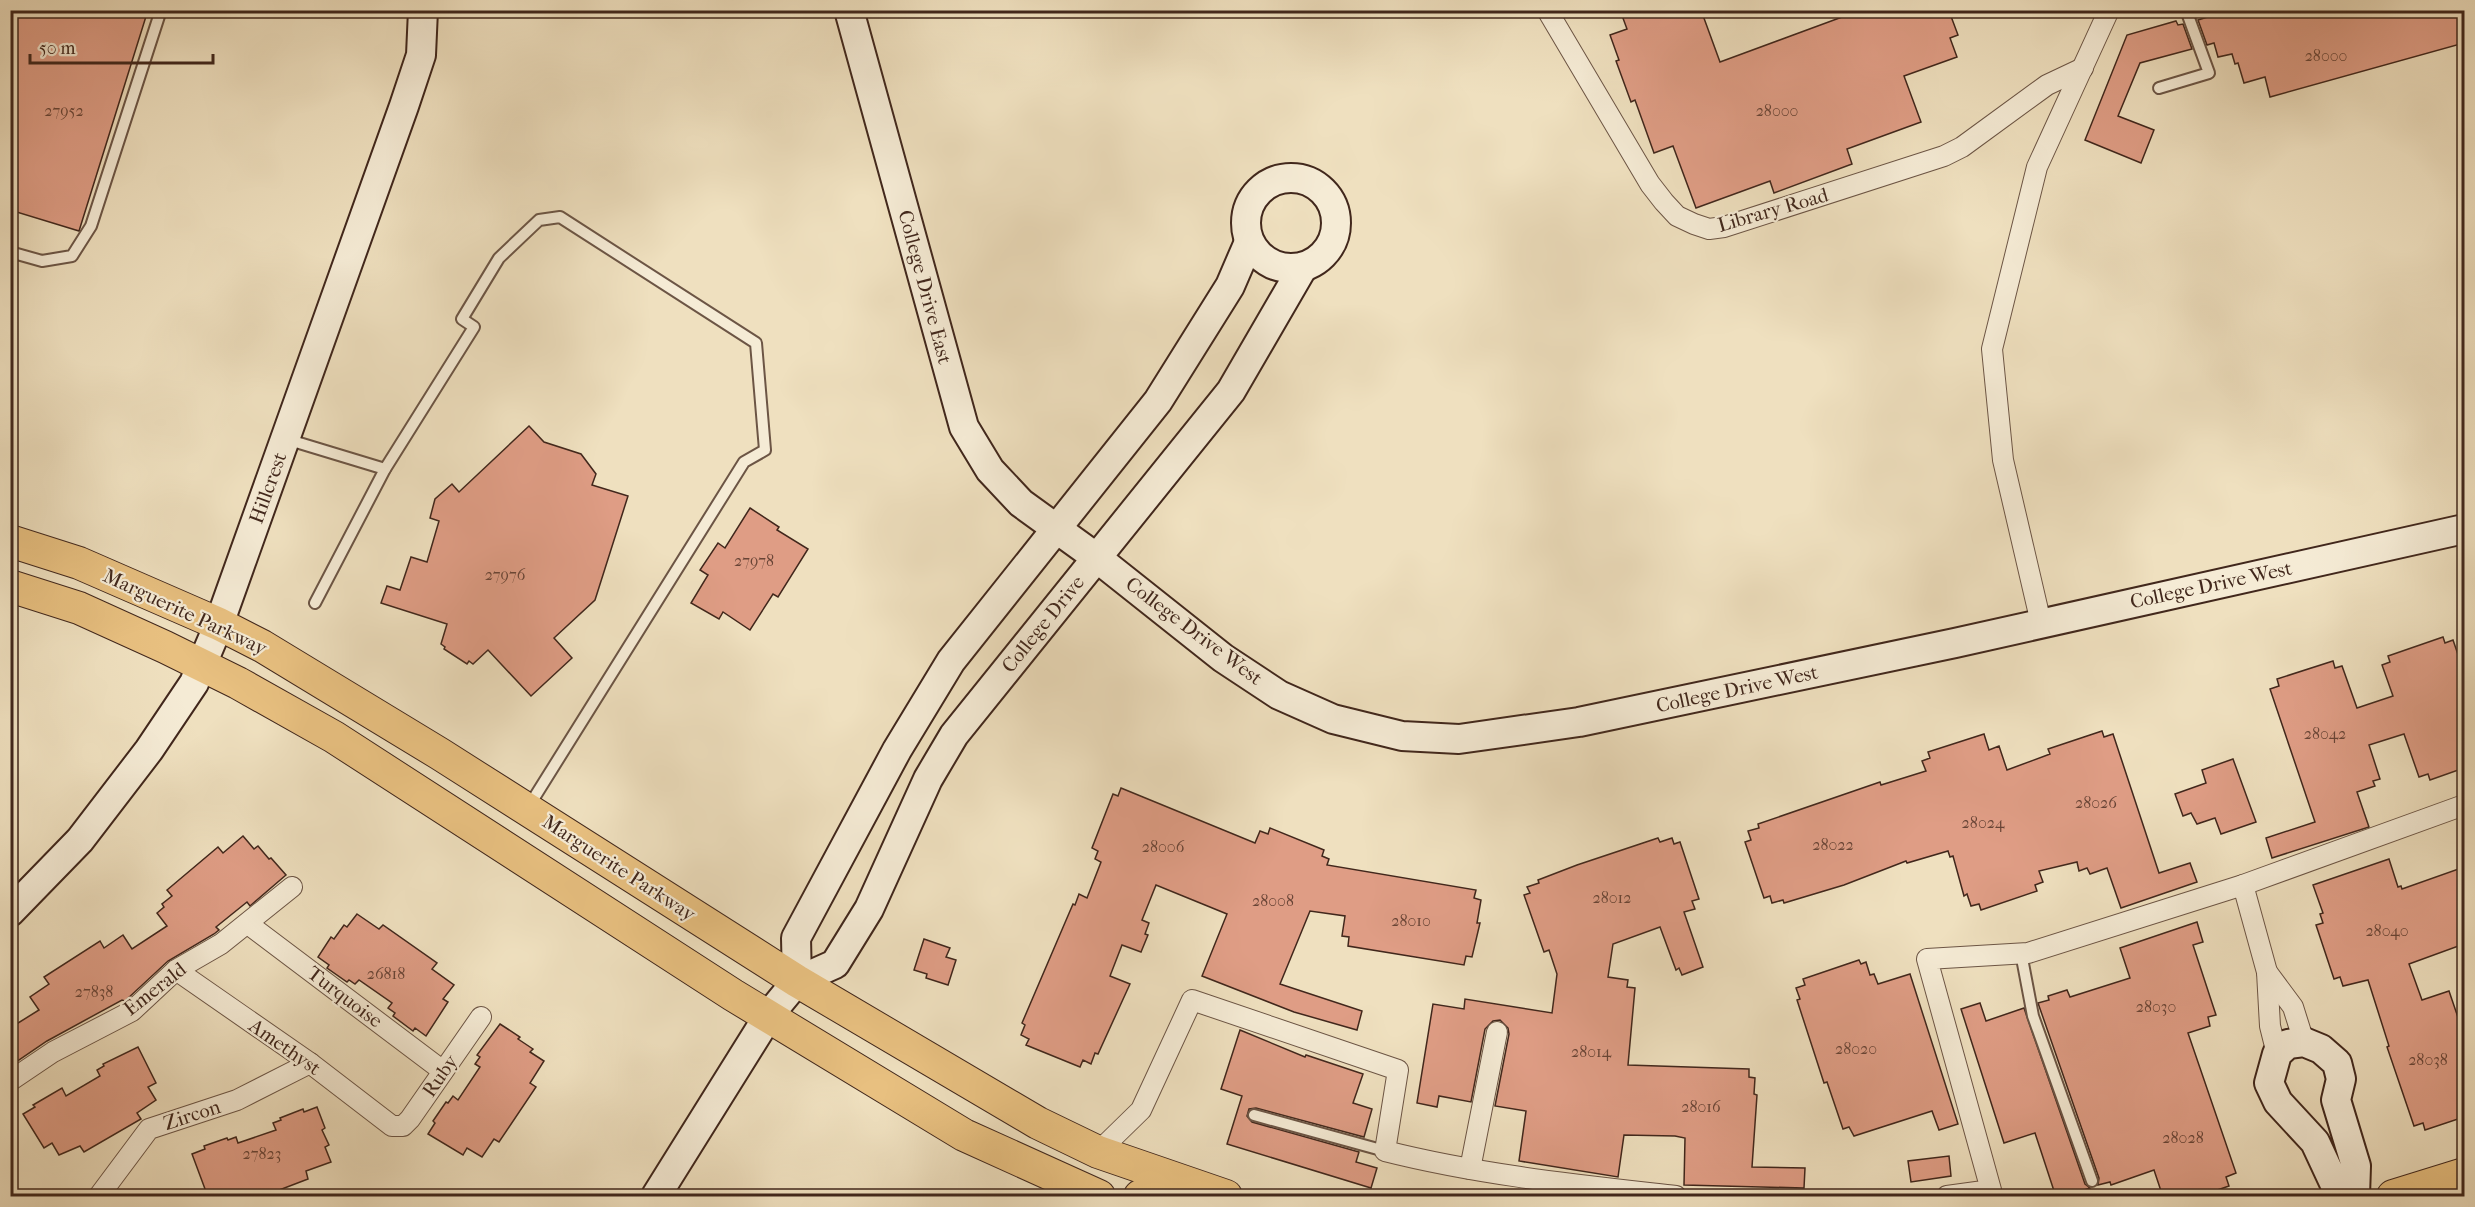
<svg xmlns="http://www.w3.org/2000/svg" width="2475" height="1207" font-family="'IM FELL French Canon',serif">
	<rect width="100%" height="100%" fill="#efe0bf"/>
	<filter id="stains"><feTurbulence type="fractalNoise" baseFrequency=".00333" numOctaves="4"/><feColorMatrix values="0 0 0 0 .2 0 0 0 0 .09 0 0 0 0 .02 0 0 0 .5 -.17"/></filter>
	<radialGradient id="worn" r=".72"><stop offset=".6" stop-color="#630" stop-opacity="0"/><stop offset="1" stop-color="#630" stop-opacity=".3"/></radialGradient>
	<g fill="#df9d85" stroke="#41271c" stroke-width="1.5">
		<path d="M 10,10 L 148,10 L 79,231 L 10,210 Z"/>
		<path d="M 1620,10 L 1701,10 L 1720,62 L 1861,10 L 1949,11 L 1958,35 L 1950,38 L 1957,57 L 1904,76 L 1921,122 L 1847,149 L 1852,164 L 1774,193 L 1770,181 L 1696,208 L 1673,146 L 1654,153 L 1635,100 L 1631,102 L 1616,61 L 1619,60 L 1610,35 L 1627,29 Z"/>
		<path d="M 2230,10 L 2464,10 L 2464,43 L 2270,97 L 2265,77 L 2244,83 L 2238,63 L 2235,64 L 2232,54 L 2218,57 L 2214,43 L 2207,45 L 2198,20 Z"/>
		<path d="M 2176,21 L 2178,25 L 2183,24 L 2192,49 L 2140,63 L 2118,116 L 2154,130 L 2141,163 L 2085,140 L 2127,35 Z"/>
		<path d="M 529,426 L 544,442 L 581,454 L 596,474 L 592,485 L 628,496 L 595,600 L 554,638 L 572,658 L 531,696 L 488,650 L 473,664 L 469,661 L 467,664 L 444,649 L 445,647 L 441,644 L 447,624 L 381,603 L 387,586 L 400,590 L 411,557 L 427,562 L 439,521 L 430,518 L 435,499 L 452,484 L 459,492 Z"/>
		<path d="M 750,508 L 779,527 L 777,530 L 808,549 L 778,597 L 773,594 L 750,630 L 723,612 L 719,619 L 691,603 L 708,575 L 700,570 L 718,543 L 725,548 Z"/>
		<path d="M 2443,637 L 2445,643 L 2453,640 L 2464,672 L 2464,768 L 2430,780 L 2428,774 L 2419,777 L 2404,734 L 2369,745 L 2380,779 L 2373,781 L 2375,786 L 2357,792 L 2369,827 L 2272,858 L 2266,838 L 2315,822 L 2270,689 L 2279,686 L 2277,679 L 2333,661 L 2335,668 L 2342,666 L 2357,708 L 2393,696 L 2382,665 L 2390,662 L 2388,656 Z"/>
		<path d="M 2102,731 L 2104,737 L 2113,734 L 2159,873 L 2190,863 L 2197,882 L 2121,908 L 2107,868 L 2090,874 L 2087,868 L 2079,871 L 2077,862 L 2039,871 L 2043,882 L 2035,885 L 2037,891 L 1981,910 L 1979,904 L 1971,906 L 1967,894 L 1964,896 L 1953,856 L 1950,857 L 1948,851 L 1907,863 L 1906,861 L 1844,885 L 1784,903 L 1783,900 L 1772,903 L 1770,896 L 1764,898 L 1745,842 L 1751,840 L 1748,831 L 1759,828 L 1758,824 L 1880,782 L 1881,785 L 1926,771 L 1922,761 L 1930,758 L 1928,752 L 1984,734 L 1989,750 L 1999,746 L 2007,770 L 2050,754 L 2048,749 Z"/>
		<path d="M 2233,759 L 2256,822 L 2221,834 L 2215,818 L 2197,824 L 2191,813 L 2183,816 L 2175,794 L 2206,783 L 2202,770 Z"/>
		<path d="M 1121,788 L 1255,843 L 1260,831 L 1268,834 L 1270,828 L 1324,850 L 1322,856 L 1329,859 L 1327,865 L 1476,890 L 1474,898 L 1481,900 L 1477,923 L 1480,923 L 1472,957 L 1466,956 L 1464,965 L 1348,946 L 1349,937 L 1342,936 L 1345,916 L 1310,911 L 1280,984 L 1362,1011 L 1357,1030 L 1294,1012 L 1202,976 L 1227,914 L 1156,885 L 1142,920 L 1149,923 L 1145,934 L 1148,935 L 1141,952 L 1122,945 L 1110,976 L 1130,984 L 1098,1054 L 1095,1053 L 1091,1064 L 1083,1060 L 1080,1067 L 1026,1045 L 1029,1039 L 1021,1035 L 1025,1025 L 1022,1023 L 1073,904 L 1075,905 L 1079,894 L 1087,898 L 1101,862 L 1095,859 L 1098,851 L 1092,848 L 1113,794 L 1118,796 Z"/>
		<path d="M 243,836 L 254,849 L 258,846 L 269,859 L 271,858 L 286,875 L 250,906 L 247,902 L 216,927 L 219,930 L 214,934 L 168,961 L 125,1001 L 122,1000 L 47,1041 L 10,1066 L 10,1028 L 39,1010 L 30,997 L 49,984 L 44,977 L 100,941 L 104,948 L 123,935 L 132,949 L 167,926 L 157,913 L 164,907 L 162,904 L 172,896 L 167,890 L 218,847 L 223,853 Z"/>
		<path d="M 1658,838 L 1660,842 L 1672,838 L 1674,844 L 1680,842 L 1699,899 L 1692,901 L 1695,909 L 1684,912 L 1703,967 L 1682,975 L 1679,968 L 1676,970 L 1660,927 L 1613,944 L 1608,977 L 1628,980 L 1627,987 L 1635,988 L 1628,1065 L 1749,1069 L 1749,1077 L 1755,1078 L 1754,1094 L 1757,1095 L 1752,1167 L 1805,1168 L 1804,1188 L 1684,1185 L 1685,1138 L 1675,1136 L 1624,1135 L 1618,1177 L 1519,1161 L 1526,1111 L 1495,1106 L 1509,1034 L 1508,1028 L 1500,1020 L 1493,1021 L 1485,1029 L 1471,1102 L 1439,1096 L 1437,1107 L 1417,1103 L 1433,1004 L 1464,1009 L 1465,999 L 1552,1013 L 1557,974 L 1549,950 L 1544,952 L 1524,895 L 1530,893 L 1527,887 L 1539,883 L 1538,880 L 1577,865 Z"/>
		<path d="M 2389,859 L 2398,887 L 2401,886 L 2402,889 L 2464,867 L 2464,944 L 2409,964 L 2422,1000 L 2449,991 L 2464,1035 L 2464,1117 L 2425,1130 L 2423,1123 L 2414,1126 L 2387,1047 L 2389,1046 L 2368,980 L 2343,986 L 2340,977 L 2334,979 L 2316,925 L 2323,923 L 2320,914 L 2323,913 L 2313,885 Z"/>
		<path d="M 357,914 L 379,929 L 383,925 L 437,963 L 432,969 L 454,985 L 443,999 L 448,1002 L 426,1036 L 415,1028 L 413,1031 L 393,1016 L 395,1013 L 388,1008 L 392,1003 L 359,980 L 355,984 L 349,980 L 347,982 L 327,968 L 329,965 L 318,957 L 331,937 L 334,939 L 344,925 L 347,927 Z"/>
		<path d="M 2197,922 L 2203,942 L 2193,945 L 2216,1015 L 2208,1017 L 2210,1026 L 2188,1033 L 2236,1173 L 2226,1177 L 2229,1186 L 2197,1197 L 2163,1197 L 2154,1170 L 2111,1185 L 2110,1182 L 2098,1185 L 2099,1178 L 2038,1003 L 2049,1000 L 2048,996 L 2067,990 L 2070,997 L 2130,978 L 2120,948 Z"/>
		<path d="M 924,939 L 950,948 L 946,957 L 956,960 L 948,985 L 926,978 L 927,974 L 914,970 Z"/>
		<path d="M 1859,960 L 1861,964 L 1866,962 L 1870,975 L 1874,974 L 1878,984 L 1910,974 L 1958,1124 L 1939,1130 L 1932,1111 L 1854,1136 L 1849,1127 L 1843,1129 L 1827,1082 L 1824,1083 L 1797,1000 L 1800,999 L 1796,988 L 1805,985 L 1803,979 Z"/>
		<path d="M 1980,1003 L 1986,1021 L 2024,1008 L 2085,1184 L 2090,1188 L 2063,1197 L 2056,1197 L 2035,1133 L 2004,1143 L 1961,1009 Z"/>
		<path d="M 500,1024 L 520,1037 L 518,1039 L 533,1049 L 530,1052 L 544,1061 L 530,1083 L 536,1087 L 499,1142 L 494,1139 L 482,1157 L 467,1148 L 463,1155 L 428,1134 L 435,1123 L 433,1121 L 446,1102 L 448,1103 L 453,1096 L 458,1100 L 480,1067 L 475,1064 L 480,1057 L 477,1055 Z"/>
		<path d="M 1240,1030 L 1305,1057 L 1306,1055 L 1363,1074 L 1353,1103 L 1372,1109 L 1364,1137 L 1256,1108 L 1249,1109 L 1247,1116 L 1252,1122 L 1359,1152 L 1356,1162 L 1377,1168 L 1371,1188 L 1227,1144 L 1242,1096 L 1221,1089 Z"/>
		<path d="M 138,1047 L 156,1083 L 148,1087 L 156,1100 L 137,1113 L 141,1119 L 84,1152 L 80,1146 L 59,1155 L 52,1143 L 44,1148 L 23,1114 L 35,1107 L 33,1105 L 62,1088 L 66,1096 L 100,1076 L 97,1070 L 104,1066 L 103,1064 Z"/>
		<path d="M 317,1107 L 325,1128 L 322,1130 L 329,1145 L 325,1147 L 331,1162 L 306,1171 L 308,1179 L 261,1197 L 208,1197 L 192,1154 L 205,1149 L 204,1146 L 227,1138 L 228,1140 L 236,1137 L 238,1143 L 276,1130 L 273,1123 L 281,1120 L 280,1118 L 303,1109 L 304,1112 Z"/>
		<path d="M 1949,1156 L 1951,1176 L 1911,1182 L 1908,1161 Z"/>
	</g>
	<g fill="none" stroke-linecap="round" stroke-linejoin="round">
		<g stroke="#6c5545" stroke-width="14">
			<g id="lane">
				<path d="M 2159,88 L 2209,73 L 2186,10"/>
				<path d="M 10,252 L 42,261 L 72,256 L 91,226 L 161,10"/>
				<path d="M 286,439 L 385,469"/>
				<path d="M 315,603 L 385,469 L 474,327 L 462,319 L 499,258 L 539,220 L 560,217 L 756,343 L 765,450 L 744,462 L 529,806"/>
				<path d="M 2021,953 L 2033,1016 L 2092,1181"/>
				<path d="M 1254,1115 L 1385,1151"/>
			</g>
		</g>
		<g stroke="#6c5545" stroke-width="22">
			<g id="street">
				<path d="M 1547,10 L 1650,184 L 1664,202 L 1677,216 L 1694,224 L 1709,229 L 1724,227 L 1944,156 L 1962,147 L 2047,85 L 2083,68"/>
				<path d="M 2041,623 L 2003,460 L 1992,349 L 2037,167 L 2109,10"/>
				<path d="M 2243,885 L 2267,972 L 2270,1026 L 2277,1054"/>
				<path d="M 248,924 L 443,1071"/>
				<path d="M 176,970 L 310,1063 L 392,1126 L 403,1126 L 410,1119 L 481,1017"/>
				<path d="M 2267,972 L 2293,1007 L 2304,1042"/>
				<path d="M 10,1081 L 53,1052 L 132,1011 L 176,970 L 221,944 L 292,887"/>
				<path d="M 1098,1152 L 1141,1110 L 1192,1000 L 1398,1070 L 1385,1151 C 1480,1175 1579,1185 1676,1196"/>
				<path d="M 1470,1169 L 1497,1032"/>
				<path d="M 99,1196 L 149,1129 L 237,1100 L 310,1063"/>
				<path d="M 1947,1196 L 1991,1190 L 1927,959 L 2028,953 L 2243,885 L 2464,805"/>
			</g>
		</g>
		<g stroke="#41271c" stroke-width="32">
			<g id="secondary">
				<path d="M 849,10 L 964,427 L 990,470 L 1021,503 L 1097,558 L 1223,658 L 1279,695 L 1333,719 L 1402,736 L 1459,739 L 1579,722 L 1955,643 L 2464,529"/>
				<circle cx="1291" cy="223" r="45"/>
				<path d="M 10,912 L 80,840 L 149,750 L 194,683 L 219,624 L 404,106 L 421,55 L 423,10"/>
				<path d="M 797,981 L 796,938 L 897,750 L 951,661 L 1158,401 L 1230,286 L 1249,242"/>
				<path d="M 656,1196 L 769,1015 L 797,981 L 835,964 L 869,909 L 928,779 L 954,735 L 1231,391 L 1303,267"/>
				<path d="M 2344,1196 L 2336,1187 L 2315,1142 L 2278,1102 L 2269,1083 L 2277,1054 L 2288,1044 L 2304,1042 L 2321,1049 L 2337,1063 L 2341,1079 L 2336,1100 L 2356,1166 L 2355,1196"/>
			</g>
		</g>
		<g stroke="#41271c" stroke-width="34">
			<g id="primary">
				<path d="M 10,541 L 79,563 L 219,624 L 262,646 L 440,754 L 797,981 L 1038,1123 L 1098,1152 L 1226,1196"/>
				<path d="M 10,586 L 79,608 L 165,647 L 238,683 L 334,737 L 733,995 L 964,1135 L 1099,1196"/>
				<path d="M 1140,1196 L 1151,1196"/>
				<path d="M 2393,1196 L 2464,1174"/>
			</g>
		</g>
		<use href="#lane" stroke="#f5ebd5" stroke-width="10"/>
		<use href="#street" stroke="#f5ebd5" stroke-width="20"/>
		<use href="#secondary" stroke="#f5ebd5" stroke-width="28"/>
		<use href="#primary" stroke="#e8c080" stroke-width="32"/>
	</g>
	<g text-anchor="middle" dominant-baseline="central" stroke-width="4.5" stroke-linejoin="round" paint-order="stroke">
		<g font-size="16" fill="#684436">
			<text x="2326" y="55">28000</text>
			<text x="64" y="110">27952</text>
			<text x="1777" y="110">28000</text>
			<text x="754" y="560">27978</text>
			<text x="505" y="574">27976</text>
			<text x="2325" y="733">28042</text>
			<text x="2096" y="802">28026</text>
			<text x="1983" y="822">28024</text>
			<text x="1833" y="844">28022</text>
			<text x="1163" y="846">28006</text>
			<text x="1612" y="897">28012</text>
			<text x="1273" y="900">28008</text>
			<text x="1411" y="920">28010</text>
			<text x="2387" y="930">28040</text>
			<text x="386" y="973">26818</text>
			<text x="94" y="991">27838</text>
			<text x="2156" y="1006">28030</text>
			<text x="1856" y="1048">28020</text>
			<text x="1591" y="1051">28014</text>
			<text x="2428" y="1059">28038</text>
			<text x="1701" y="1106">28016</text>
			<text x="2183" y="1137">28028</text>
			<text x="262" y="1153">27823</text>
		</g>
		<g font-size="20" fill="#41271c" stroke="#f5ebd5">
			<text transform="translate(1773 210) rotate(-16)">Library Road</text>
			<text transform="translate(925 287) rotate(75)">College Drive East</text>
			<text transform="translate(268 488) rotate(-70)">Hillcrest</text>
			<text transform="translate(2211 585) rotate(-12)">College Drive West</text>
			<text transform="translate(185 612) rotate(25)">Marguerite Parkway</text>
			<text transform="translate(1043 624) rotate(-51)">College Drive</text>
			<text transform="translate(1194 631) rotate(37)">College Drive West</text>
			<text transform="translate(1737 689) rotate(-12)">College Drive West</text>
			<text transform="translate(619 868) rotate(33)">Marguerite Parkway</text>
			<text transform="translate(155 989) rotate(-38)">Emerald</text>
			<text transform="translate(345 997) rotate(37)">Turquoise</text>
			<text transform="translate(285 1047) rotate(35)">Amethyst</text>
			<text transform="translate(440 1076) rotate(-55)">Ruby</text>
			<text transform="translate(192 1115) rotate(-18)">Zircon</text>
		</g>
	</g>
	<rect width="2475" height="1207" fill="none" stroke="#efe0bf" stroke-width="36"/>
	<rect x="12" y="12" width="2451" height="1183" fill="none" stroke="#41271c" stroke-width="3"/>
	<rect x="18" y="18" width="2439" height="1171" fill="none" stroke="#41271c" stroke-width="1.5"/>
	<path d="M30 54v9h183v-9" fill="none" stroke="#41271c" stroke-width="3"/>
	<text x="39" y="54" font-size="18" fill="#41271c" stroke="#f5ebd5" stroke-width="4.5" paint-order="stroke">50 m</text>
	<rect width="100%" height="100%" filter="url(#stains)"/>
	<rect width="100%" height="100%" fill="url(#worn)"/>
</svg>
